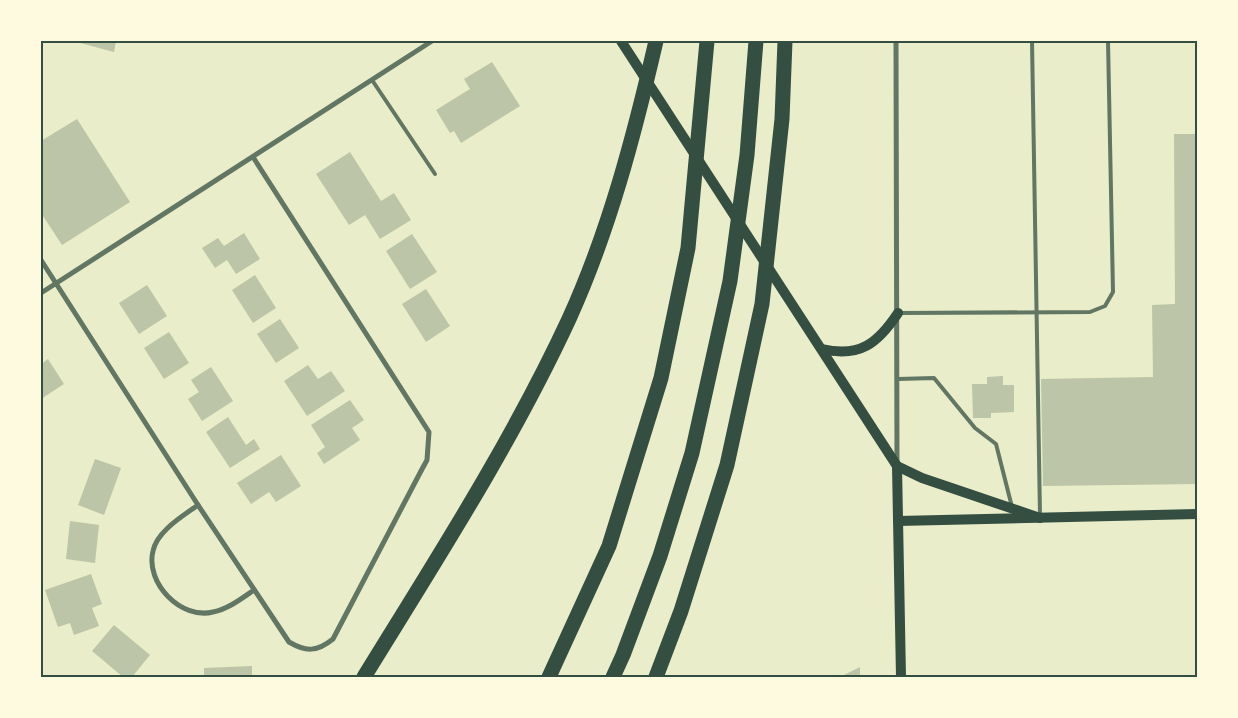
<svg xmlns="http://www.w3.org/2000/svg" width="1238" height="718" font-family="Bitter,serif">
	<rect width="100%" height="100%" fill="#e9edc9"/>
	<g fill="#bcc5a7">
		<path d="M 73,41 L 116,41 L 114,52 Z"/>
		<path d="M 492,62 L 520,106 L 461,143 L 454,131 L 450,133 L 436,110 L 470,89 L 464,79 Z"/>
		<path d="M 77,119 L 130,202 L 62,245 L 41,213 L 41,141 Z"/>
		<path d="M 1174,134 L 1197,134 L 1197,484 L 1043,486 L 1041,379 L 1153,377 L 1152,305 L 1175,304 Z"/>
		<path d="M 350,152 L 381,201 L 394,193 L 411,220 L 380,239 L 365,215 L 349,225 L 316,174 Z"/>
		<path d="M 244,233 L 260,259 L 236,274 L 227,260 L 215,268 L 202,248 L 218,238 L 224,246 Z"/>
		<path d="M 412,234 L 437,272 L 410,289 L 386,251 Z"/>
		<path d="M 255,275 L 276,308 L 253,323 L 232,290 Z"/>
		<path d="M 147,285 L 167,316 L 139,334 L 119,303 Z"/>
		<path d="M 426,289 L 450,326 L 426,342 L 402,304 Z"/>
		<path d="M 280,319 L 299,348 L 276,363 L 257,334 Z"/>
		<path d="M 169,332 L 189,363 L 164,379 L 144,348 Z"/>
		<path d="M 48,359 L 64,384 L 41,399 L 41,364 Z"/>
		<path d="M 308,365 L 318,379 L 331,371 L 345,391 L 307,416 L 284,381 Z"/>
		<path d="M 211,367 L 233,401 L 202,421 L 188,399 L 199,392 L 191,380 Z"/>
		<path d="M 1003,376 L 1003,385 L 1014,385 L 1014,412 L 991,413 L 991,418 L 973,418 L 972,384 L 987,384 L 987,377 Z"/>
		<path d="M 350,400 L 364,420 L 352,428 L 360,440 L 324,464 L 317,453 L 325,447 L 311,425 Z"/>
		<path d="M 228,417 L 246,445 L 254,439 L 260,449 L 230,468 L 206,432 Z"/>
		<path d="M 281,455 L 301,486 L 276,502 L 269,492 L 251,504 L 237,483 Z"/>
		<path d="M 95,459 L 121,468 L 104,515 L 78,505 Z"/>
		<path d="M 70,521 L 99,525 L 95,563 L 66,559 Z"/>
		<path d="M 91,574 L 102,604 L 92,608 L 99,626 L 74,635 L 70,623 L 58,627 L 45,590 Z"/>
		<path d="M 114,625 L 150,655 L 132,677 L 123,677 L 92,651 Z"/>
		<path d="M 252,666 L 252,677 L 204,677 L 204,668 Z"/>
		<path d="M 860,667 L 860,677 L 840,677 Z"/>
	</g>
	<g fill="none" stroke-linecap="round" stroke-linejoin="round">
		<g stroke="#617663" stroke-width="4">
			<path d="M 1032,41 L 1040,516"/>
			<path d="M 372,80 L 435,174"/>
			<path d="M 898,313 L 1090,312 L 1105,306 L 1113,292 L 1108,41"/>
			<path d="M 898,379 L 934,378 L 975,428 L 996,444 L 1012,507"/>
		</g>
		<g stroke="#617663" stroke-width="5">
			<path d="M 896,41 L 897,463"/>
			<path d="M 41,260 L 198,505 L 289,642 C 306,652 317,652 333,639 L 421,471 L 427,460 L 429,432 L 253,157"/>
			<path d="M 41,293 L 432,41"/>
			<path d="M 198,505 C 183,516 157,531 153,551 C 145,583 181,620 213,612 C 228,609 241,599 254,590"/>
		</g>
		<g stroke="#344e41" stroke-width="10">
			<path d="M 621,41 L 897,466 L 922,478 L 1040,518"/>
			<path d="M 822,349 C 860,358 878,343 898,313"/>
			<path d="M 897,466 L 901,677"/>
			<path d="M 898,521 L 1197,514"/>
		</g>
		<g stroke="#344e41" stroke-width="15">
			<path d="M 364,677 C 436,560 511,444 569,319 C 609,231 634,136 656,41"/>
			<path d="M 549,677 L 609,546 L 661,378 L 688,248 L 707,41"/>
			<path d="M 613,677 L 623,655 L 660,556 L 692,453 L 730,281 L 747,155 L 756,41"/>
			<path d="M 656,677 L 681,611 L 727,465 L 762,304 L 782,119 L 785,41"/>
		</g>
	</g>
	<rect width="1238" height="718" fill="none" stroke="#fefae0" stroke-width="85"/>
	<rect x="42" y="42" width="1154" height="634" fill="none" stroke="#344e41" stroke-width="2"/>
</svg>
